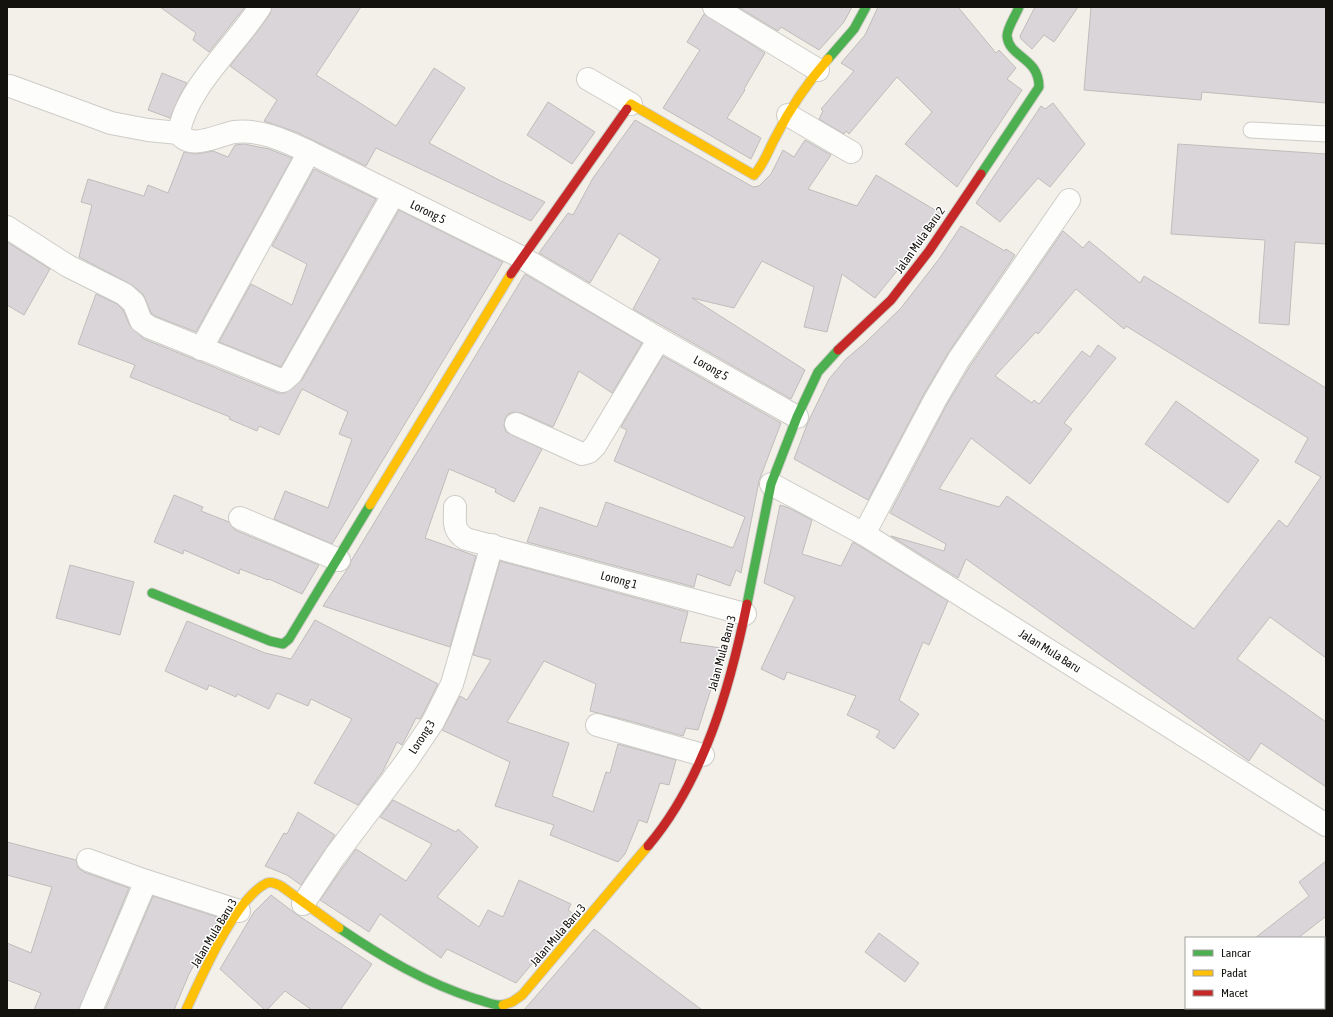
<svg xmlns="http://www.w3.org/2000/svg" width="1333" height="1017" font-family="'Asap Condensed',sans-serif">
	<rect width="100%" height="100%" fill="#f2f0e8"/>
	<g fill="#dad5d9" stroke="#bfbdbb" fill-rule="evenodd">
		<path d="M 160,7 L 245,7 L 209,52 L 193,40 L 196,33 Z"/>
		<path d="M 272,7 L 361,7 L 316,75 L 396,126 L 434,68 L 465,88 L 429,143 L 497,179 L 545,202 L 531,221 L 376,148 L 366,166 L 296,132 L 264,121 L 277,100 L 230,66 L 260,28 L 270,14 Z"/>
		<path d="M 738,7 L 852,7 L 844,22 L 819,50 L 781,27 L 778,31 Z"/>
		<path d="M 878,7 L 958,7 L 996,53 L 999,50 L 1016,68 L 1007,79 L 1022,90 L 957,187 L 905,144 L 932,112 L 897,77 L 849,134 L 846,131 L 844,134 L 819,119 L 823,111 L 821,109 L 854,71 L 841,63 L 865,35 Z"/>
		<path d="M 1035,7 L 1078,7 L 1054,42 L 1044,35 L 1032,49 L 1021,39 L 1020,36 Z"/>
		<path d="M 1091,7 L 1326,7 L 1326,103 L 1202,92 L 1201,100 L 1084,90 Z"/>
		<path d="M 704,14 L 765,53 L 744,89 L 745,90 L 727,118 L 761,138 L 751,159 L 663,108 L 700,50 L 687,42 Z"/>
		<path d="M 162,73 L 187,83 L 180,95 L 170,118 L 148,110 Z"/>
		<path d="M 548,102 L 595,132 L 572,164 L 527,135 Z"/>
		<path d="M 1053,103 L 1085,144 L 1050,187 L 1038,178 L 1000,222 L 976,203 L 1041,106 L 1045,109 Z"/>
		<path d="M 635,120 L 753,187 L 759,186 L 771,174 L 783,150 L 794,157 L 805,140 L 831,155 L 808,189 L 857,206 L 876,175 L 940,213 L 919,244 L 875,298 L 842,274 L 827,332 L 804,327 L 814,287 L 762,261 L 734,308 L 692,298 L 805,370 L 791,399 L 633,309 L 660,259 L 619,233 L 590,283 L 539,253 L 568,213 L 573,215 L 593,178 Z"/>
		<path d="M 244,144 L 269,149 L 292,158 L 196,332 L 155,316 L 151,313 L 143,294 L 132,285 L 79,257 L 92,205 L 81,202 L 88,179 L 144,196 L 148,185 L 168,193 L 184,152 L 196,154 L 213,151 L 228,157 L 235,145 Z"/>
		<path d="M 1178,144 L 1326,154 L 1326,244 L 1295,242 L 1289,325 L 1259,323 L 1265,240 L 1171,234 Z"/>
		<path d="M 314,169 L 376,199 L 281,367 L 219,342 L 251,284 L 292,305 L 307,264 L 272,246 Z"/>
		<path d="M 399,210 L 503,262 L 332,544 L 274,519 L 285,491 L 328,508 L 352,439 L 339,434 L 348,412 L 302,389 L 279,435 L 259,426 L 257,431 L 229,419 L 230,417 L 130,377 L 135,365 L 78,344 L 96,294 L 117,304 L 123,310 L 130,326 L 144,339 L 278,393 L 285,393 L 302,380 Z"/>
		<path d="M 961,226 L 1005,251 L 1006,249 L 1015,255 L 948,353 L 924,394 L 868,500 L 794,459 L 808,422 L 829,379 L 846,359 L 866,342 L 901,308 L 939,259 Z"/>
		<path d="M 1063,231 L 1083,248 L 1089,241 L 1140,283 L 1144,276 L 1326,388 L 1326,658 L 1270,617 L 1237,659 L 1326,722 L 1326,787 L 1261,743 L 1249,761 L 966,559 L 958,578 L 891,536 L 944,551 L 946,544 L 890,513 L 946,406 L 970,366 ZM 1076,289 L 1124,329 L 1126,326 L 1308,438 L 1295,462 L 1321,477 L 1287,527 L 1279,520 L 1194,629 L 1007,496 L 999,507 L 939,489 L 971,438 L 1030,484 L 1072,429 L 1064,423 L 1116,358 L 1098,345 L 1090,357 L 1082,351 L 1039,404 L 1034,400 L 1032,403 L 995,376 L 1036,332 L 1038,334 Z"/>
		<path d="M 7,242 L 50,269 L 24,315 L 7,305 Z"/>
		<path d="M 525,274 L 642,343 L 612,393 L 579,371 L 553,427 L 521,413 L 514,412 L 508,414 L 505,419 L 504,425 L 506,432 L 542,449 L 514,502 L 495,492 L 496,489 L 449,469 L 425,538 L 476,556 L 450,647 L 323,606 L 350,565 L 351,561 Z"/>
		<path d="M 663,356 L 781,423 L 759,481 L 741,573 L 736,570 L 730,586 L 697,574 L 694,587 L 527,542 L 540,507 L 597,527 L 606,502 L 733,548 L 745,517 L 614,461 L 627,430 L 621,427 Z"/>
		<path d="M 1176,401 L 1259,460 L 1228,503 L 1145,444 Z"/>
		<path d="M 174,495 L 203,507 L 201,511 L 229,522 L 235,530 L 319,565 L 302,594 L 269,579 L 268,580 L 240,569 L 239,574 L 184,550 L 183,554 L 154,542 Z"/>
		<path d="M 780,505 L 789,508 L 812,520 L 802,554 L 841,566 L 853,542 L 948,601 L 929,645 L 923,642 L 899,700 L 919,714 L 894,749 L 876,737 L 880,731 L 847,715 L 856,696 L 787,672 L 784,680 L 761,669 L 795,597 L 764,583 Z"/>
		<path d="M 500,561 L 688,612 L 680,642 L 721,648 L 716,678 L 712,689 L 711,689 L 698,730 L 686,728 L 683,736 L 626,720 L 590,711 L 596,684 L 544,661 L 507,722 L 569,743 L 552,796 L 593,812 L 606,772 L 610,773 L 618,744 L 676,760 L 669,785 L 660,783 L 647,823 L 639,820 L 625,854 L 618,862 L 550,835 L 554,825 L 495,806 L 510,762 L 442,730 L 460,696 L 467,700 L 491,660 L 473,655 Z"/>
		<path d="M 70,565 L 134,582 L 120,635 L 56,618 Z"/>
		<path d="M 315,620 L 438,684 L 422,716 L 420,719 L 416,718 L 402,745 L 397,742 L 383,771 L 358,805 L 314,783 L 352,719 L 311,699 L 308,706 L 277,693 L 269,709 L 237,694 L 236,697 L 209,685 L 207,690 L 165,671 L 187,621 L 265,653 L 291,659 Z"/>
		<path d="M 393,800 L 456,832 L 458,829 L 478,847 L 437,897 L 479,927 L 488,910 L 503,917 L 519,880 L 571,904 L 568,910 L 574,914 L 516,983 L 447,949 L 441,958 L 380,914 L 369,932 L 320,900 L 356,849 L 406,881 L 432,844 L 380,817 Z"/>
		<path d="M 298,812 L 335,835 L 301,885 L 287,875 L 265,866 L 284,833 L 287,834 Z"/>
		<path d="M 7,842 L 76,860 L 78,868 L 84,872 L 129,888 L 79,1010 L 34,1010 L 41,993 L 7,980 L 7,943 L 31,953 L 52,887 L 7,875 Z"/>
		<path d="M 1326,861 L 1326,920 L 1325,917 L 1298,938 L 1255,938 L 1309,896 L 1299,882 Z"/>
		<path d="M 271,895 L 296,914 L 372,964 L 340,1010 L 312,1010 L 285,991 L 267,1010 L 265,1010 L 220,969 L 254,912 Z"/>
		<path d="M 153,896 L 220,918 L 189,974 L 174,1010 L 105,1010 Z"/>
		<path d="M 594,929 L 702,1010 L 524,1010 Z"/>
		<path d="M 879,933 L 919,963 L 905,982 L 865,952 Z"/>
	</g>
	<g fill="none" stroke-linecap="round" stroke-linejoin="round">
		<g stroke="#ceccc7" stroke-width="17">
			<path id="lane" d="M 1251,130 L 1326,134"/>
		</g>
		<g stroke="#ceccc7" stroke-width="24">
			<g id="street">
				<path d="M 260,7 C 237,44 185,89 179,133 C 190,151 218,135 234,132 C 261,129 285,141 309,152 L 521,257 L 659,339 L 797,417"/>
				<path d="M 714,7 L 818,70"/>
				<path d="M 588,79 L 631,104"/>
				<path d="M 10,86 L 111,123 L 148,130 L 179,133"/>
				<path d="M 788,115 L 851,152"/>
				<path d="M 7,227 L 68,266 L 124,294 L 134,303 L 141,321 L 149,327 L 283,381 L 291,374 L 393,195"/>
				<path d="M 201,349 L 309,152"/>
				<path d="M 516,424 L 582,454 L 589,452 L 595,446 L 659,339"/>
				<path d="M 771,484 L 864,534 L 1326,825"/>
				<path d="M 455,507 C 455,522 452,530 466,539 L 745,614"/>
				<path d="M 240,518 L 339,560"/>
				<path d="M 864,534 L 935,400 L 959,359 L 1069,200"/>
				<path d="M 597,725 L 703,755"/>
				<path d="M 88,860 L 146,881 L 239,911"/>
				<path d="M 303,904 L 335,856 L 406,762 L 433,722 L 452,684 L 492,545"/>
				<path d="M 91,1010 L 146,881"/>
			</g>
		</g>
		<g stroke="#ceccc7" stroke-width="11">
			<g id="fast">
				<path d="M 828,59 L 854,29 L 866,7"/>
				<path d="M 981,174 L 1039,87 C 1039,57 1009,58 1007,36 C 1007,28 1016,15 1019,7"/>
				<path d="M 152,593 L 270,641 L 283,644 L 289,639 L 370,505"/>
				<path d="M 747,604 L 771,484 L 797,417 L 818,372 L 838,350"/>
				<path d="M 339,928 C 382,957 426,983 476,999 C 485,1001 494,1006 503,1005"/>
				<path d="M 1324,950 L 1326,949"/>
			</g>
		</g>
		<g stroke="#ceccc7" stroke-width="11">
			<g id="slow">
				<path d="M 627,109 L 631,104 L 754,175 C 764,164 768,151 775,138 C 789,110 808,82 828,59"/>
				<path d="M 370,505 L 511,274"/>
				<path d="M 503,1005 L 512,1002 L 522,995 L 648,846"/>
				<path d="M 186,1010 C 201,978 235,898 267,883 C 272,881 277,884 281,886 L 339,928"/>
				<path d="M 1247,1010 L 1250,1008"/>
			</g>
		</g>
		<g stroke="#ceccc7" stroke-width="11">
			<g id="jam">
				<path d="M 511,274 L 627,109"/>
				<path d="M 838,350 L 891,300 L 929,251 L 981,174"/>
				<path d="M 648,846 C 704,780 730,687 747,604"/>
			</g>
		</g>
		<use href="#lane" stroke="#fdfdfc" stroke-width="15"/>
		<use href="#street" stroke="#fdfdfc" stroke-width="22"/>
		<use href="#fast" stroke="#4caf50" stroke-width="9"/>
		<use href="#slow" stroke="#ffc107" stroke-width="9"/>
		<use href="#jam" stroke="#c62828" stroke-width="9"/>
	</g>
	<g text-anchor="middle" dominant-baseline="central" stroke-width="3" stroke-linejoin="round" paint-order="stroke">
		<g font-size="12" fill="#14120d" stroke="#fff">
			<text transform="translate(428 212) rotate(26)">Lorong 5</text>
			<text transform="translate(920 240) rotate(-55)">Jalan Mula Baru 2</text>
			<text transform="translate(711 368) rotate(29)">Lorong 5</text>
			<text transform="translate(619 580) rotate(15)">Lorong 1</text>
			<text transform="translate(1050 651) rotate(32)">Jalan Mula Baru</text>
			<text transform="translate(722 653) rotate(-75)">Jalan Mula Baru 3</text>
			<text transform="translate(422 737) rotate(-57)">Lorong 3</text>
			<text transform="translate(214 933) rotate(-59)">Jalan Mula Baru 3</text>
			<text transform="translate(558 935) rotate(-49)">Jalan Mula Baru 3</text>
		</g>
	</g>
	<rect width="1333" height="1017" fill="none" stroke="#14120d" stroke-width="16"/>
	<rect x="1185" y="937" width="140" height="72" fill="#ffffff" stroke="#a1a09e"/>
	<rect x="1193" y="950" width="20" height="6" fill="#4caf50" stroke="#a1a09e"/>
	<text x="1221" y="957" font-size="12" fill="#14120d">Lancar</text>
	<rect x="1193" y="970" width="20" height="6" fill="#ffc107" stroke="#a1a09e"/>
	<text x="1221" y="977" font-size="12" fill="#14120d">Padat</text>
	<rect x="1193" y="990" width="20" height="6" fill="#c62828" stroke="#a1a09e"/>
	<text x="1221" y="997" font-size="12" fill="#14120d">Macet</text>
</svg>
